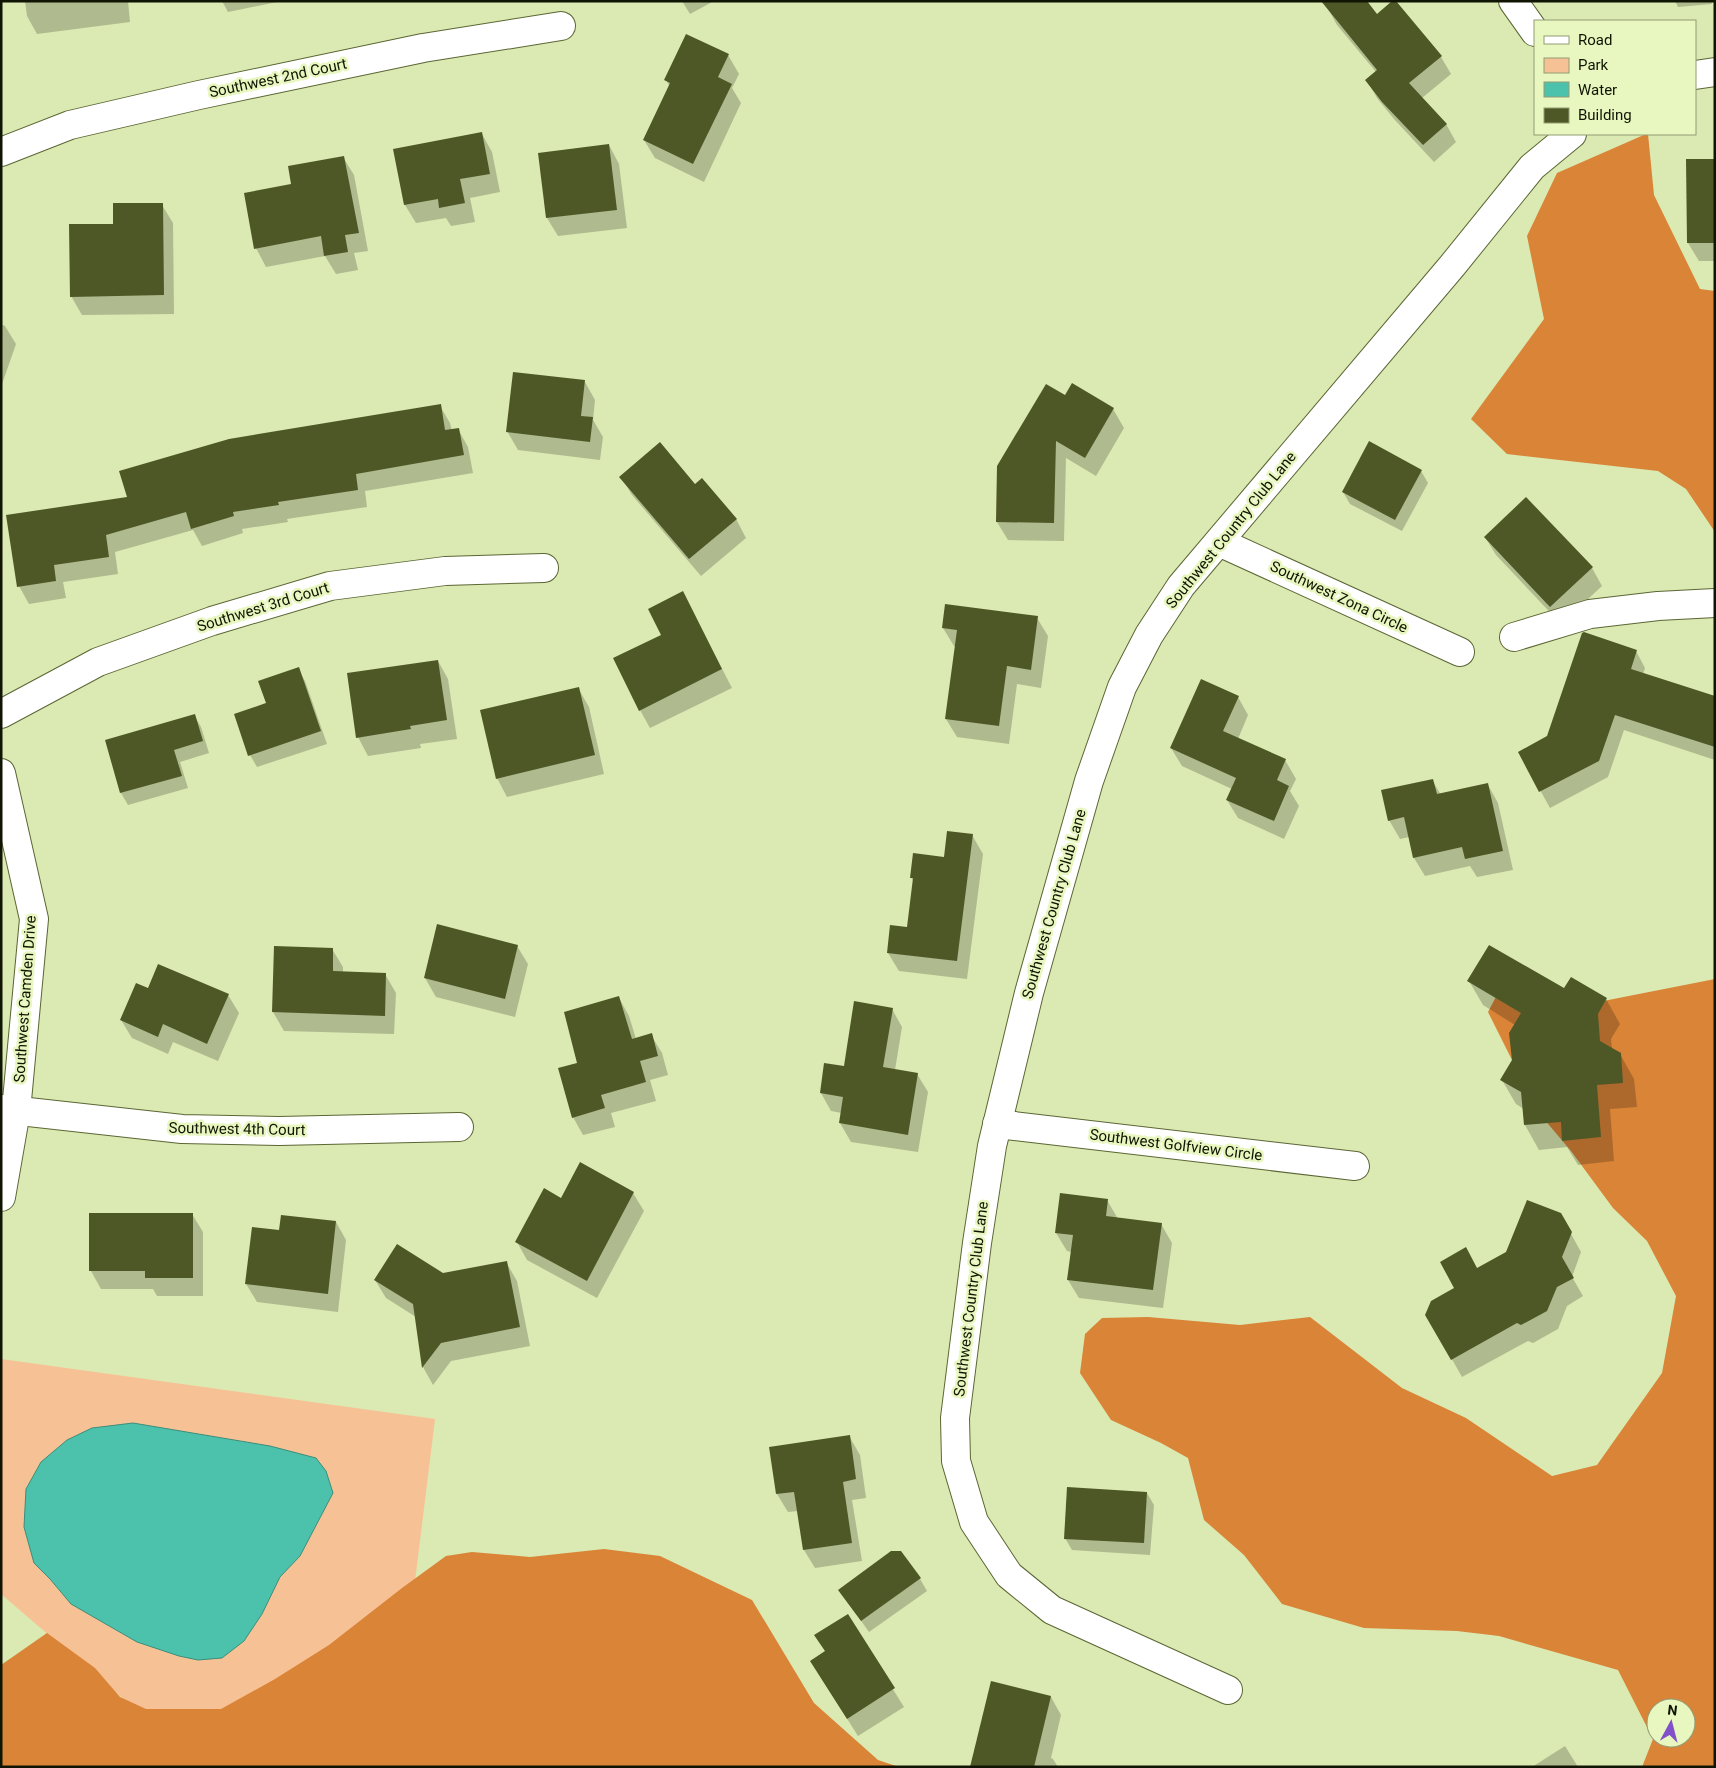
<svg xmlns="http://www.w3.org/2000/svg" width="1716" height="1768" font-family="Roboto,sans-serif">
	<rect width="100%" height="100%" fill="#dbe9b2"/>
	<path fill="#f7c196" d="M 1,1359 L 435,1419 L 400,1703 L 163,1733 L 1,1594 Z"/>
	<g fill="#d98437" fill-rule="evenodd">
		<path d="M 1646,134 L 1648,134 L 1654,195 L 1700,289 L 1715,291 L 1715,532 L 1686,489 L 1658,471 L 1507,454 L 1471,419 L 1544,319 L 1527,236 L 1557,173 Z"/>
		<path d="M 1715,979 L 1715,1767 L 1642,1767 L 1653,1739 L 1618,1670 L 1499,1636 L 1457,1631 L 1364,1628 L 1282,1604 L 1244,1555 L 1204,1520 L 1188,1458 L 1161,1443 L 1111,1420 L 1080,1373 L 1085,1334 L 1102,1318 L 1148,1317 L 1240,1325 L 1310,1317 L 1402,1388 L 1466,1418 L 1552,1476 L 1597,1465 L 1662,1373 L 1676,1296 L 1647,1241 L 1613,1208 L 1571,1151 L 1538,1112 L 1488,1012 L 1500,989 L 1583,1005 ZM 1656,1708 L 1686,1708 L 1686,1738 L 1656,1738 Z"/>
		<path d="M 604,1549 L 660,1556 L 752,1600 L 814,1703 L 878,1760 L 899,1767 L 1,1767 L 1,1665 L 47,1633 L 95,1668 L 120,1697 L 146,1709 L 221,1709 L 275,1679 L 329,1645 L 402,1588 L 446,1556 L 472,1552 L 530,1557 Z"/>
	</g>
	<path fill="#4cc2ad" stroke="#3a8e7a" d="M 133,1423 L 270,1446 L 316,1458 L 326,1471 L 333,1493 L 300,1556 L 280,1577 L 262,1614 L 244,1641 L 222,1658 L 198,1660 L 179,1656 L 137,1642 L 71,1604 L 50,1579 L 34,1563 L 24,1527 L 26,1489 L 41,1462 L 67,1440 L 92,1428 Z"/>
	<g fill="#0003">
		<path d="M 25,1 L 128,1 L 130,22 L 37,34 L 27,16 Z"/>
		<path d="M 222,1 L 282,1 L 228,12 Z"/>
		<path d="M 682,1 L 714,1 L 690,14 Z"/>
		<path d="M 1675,1 L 1711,1 L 1712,4 L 1678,7 Z"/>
		<path d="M 1327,7 L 1377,16 L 1441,57 L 1451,74 L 1422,98 L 1446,124 L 1456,142 L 1434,162 L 1394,119 L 1377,98 L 1367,80 L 1376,72 L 1337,25 Z"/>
		<path d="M 728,55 L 739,74 L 732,88 L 741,103 L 704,182 L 655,158 L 644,140 L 670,87 L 666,80 Z"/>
		<path d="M 482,134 L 492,152 L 500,192 L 470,198 L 475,222 L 451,226 L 446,218 L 416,223 L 405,205 L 395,150 Z"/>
		<path d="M 609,145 L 619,164 L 627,228 L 558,236 L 547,218 Z"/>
		<path d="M 343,157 L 354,175 L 368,251 L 354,253 L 358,270 L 336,274 L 325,256 L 266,267 L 256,248 L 292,185 Z"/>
		<path d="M 1687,160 L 1715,160 L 1715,261 L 1699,261 L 1688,243 Z"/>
		<path d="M 162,205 L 173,223 L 174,314 L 82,315 L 71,296 L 114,225 Z"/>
		<path d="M 1,324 L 5,326 L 16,344 L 1,387 Z"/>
		<path d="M 585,382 L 595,400 L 593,420 L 603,437 L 600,460 L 518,450 L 507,431 Z"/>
		<path d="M 1072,385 L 1113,409 L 1124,428 L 1096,476 L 1066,458 L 1064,541 L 1008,540 L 997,522 L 998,467 L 1065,397 Z"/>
		<path d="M 440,406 L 450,423 L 452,431 L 458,429 L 468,447 L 473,473 L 365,491 L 367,507 L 287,519 L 288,522 L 242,529 L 243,533 L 202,546 L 193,530 L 115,552 L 118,574 L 63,582 L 66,598 L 29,604 L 19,586 L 128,498 Z"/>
		<path d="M 1421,471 L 1428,483 L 1402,531 L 1350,504 L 1343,492 Z"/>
		<path d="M 621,477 L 695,486 L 736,519 L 746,538 L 701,576 L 632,495 Z"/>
		<path d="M 1485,537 L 1592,568 L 1602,586 L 1561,624 L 1496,555 Z"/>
		<path d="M 683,593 L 732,688 L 650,728 L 640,710 L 662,635 Z"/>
		<path d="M 1037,618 L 1048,636 L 1041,688 L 1017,684 L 1009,744 L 957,737 L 946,719 L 956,646 L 954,646 L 943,628 Z"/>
		<path d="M 1636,651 L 1645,668 L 1643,674 L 1715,697 L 1715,760 L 1624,730 L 1608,777 L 1550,808 L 1519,752 L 1548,737 Z"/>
		<path d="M 438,661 L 448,679 L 457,739 L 420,744 L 421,748 L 368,756 L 358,737 Z"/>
		<path d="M 298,669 L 305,681 L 327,744 L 257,767 L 250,755 Z"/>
		<path d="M 578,688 L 589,707 L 604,774 L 507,797 L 497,778 Z"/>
		<path d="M 1238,697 L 1248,715 L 1238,739 L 1285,760 L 1296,779 L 1290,791 L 1299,806 L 1284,839 L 1238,818 L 1227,800 L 1232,789 L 1182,766 L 1171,748 Z"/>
		<path d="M 194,715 L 201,727 L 209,753 L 180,762 L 188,788 L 128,805 L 121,793 L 106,741 Z"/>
		<path d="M 1432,780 L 1441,795 L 1488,785 L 1498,803 L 1513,870 L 1477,877 L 1470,866 L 1425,876 L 1414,858 L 1409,837 L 1400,839 L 1389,820 Z"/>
		<path d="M 972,835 L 983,854 L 967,979 L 899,971 L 888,953 L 908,928 L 914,882 L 911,877 L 945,858 Z"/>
		<path d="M 517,946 L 528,964 L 515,1017 L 436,997 L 425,978 Z"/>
		<path d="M 275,947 L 332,949 L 343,967 L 343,973 L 385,974 L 396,993 L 394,1034 L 284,1031 L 273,1012 Z"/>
		<path d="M 1469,981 L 1564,990 L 1606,999 L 1620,1024 L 1611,1039 L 1612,1050 L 1620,1054 L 1634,1079 L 1637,1107 L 1610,1109 L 1614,1161 L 1578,1165 L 1567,1147 L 1539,1150 L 1525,1125 L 1524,1109 L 1516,1104 L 1502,1080 L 1513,1060 L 1515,1025 L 1483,1005 Z"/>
		<path d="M 149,989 L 228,995 L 239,1013 L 218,1061 L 173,1042 L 168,1054 L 132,1038 L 121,1020 Z"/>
		<path d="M 619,998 L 629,1016 L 636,1039 L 651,1035 L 662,1053 L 668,1075 L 650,1080 L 656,1101 L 611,1113 L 615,1127 L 583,1135 L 573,1117 L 579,1064 Z"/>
		<path d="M 892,1009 L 902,1027 L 895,1070 L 917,1074 L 928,1092 L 918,1152 L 851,1142 L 840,1123 L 842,1113 L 831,1111 L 821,1093 L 845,1067 Z"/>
		<path d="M 633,1193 L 644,1211 L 597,1298 L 527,1260 L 517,1242 L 562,1199 Z"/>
		<path d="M 1107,1200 L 1118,1219 L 1161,1224 L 1172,1243 L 1163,1308 L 1079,1298 L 1068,1280 L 1072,1252 L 1067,1251 L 1056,1233 Z"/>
		<path d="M 192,1214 L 203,1232 L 203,1296 L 157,1296 L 153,1289 L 101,1289 L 91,1271 Z"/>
		<path d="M 1560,1214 L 1581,1252 L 1572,1277 L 1583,1296 L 1567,1306 L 1558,1329 L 1533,1343 L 1528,1341 L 1462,1377 L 1427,1315 L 1477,1269 L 1507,1253 Z"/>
		<path d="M 336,1222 L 346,1240 L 338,1312 L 257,1302 L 246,1284 L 280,1232 Z"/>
		<path d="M 506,1262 L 517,1281 L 530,1346 L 451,1361 L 433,1385 L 423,1367 L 416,1317 L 386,1298 L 375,1280 L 443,1274 Z"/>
		<path d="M 849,1436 L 860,1455 L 866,1498 L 852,1500 L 862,1561 L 815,1568 L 804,1550 L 798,1511 L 788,1512 L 777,1494 Z"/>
		<path d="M 1147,1493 L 1154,1505 L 1150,1555 L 1072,1550 L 1065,1538 Z"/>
		<path d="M 920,1579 L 927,1591 L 869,1632 L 839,1590 Z"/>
		<path d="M 847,1616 L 904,1707 L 858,1736 L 822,1679 L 826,1652 L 816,1636 Z"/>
		<path d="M 1051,1697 L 1061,1715 L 1051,1758 L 1053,1759 L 1058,1767 L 971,1767 Z"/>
		<path d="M 1565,1746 L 1578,1767 L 1532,1767 Z"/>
	</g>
	<g fill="#4e5827">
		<path d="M 1321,1 L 1367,1 L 1377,14 L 1392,1 L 1396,1 L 1442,56 L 1409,83 L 1447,124 L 1423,145 L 1382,102 L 1365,80 L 1377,70 Z"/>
		<path d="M 686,34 L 729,54 L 718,77 L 732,84 L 693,164 L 643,140 L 670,83 L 664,80 Z"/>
		<path d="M 482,132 L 490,174 L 460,179 L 465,203 L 439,208 L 438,199 L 404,205 L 393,149 Z"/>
		<path d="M 609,144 L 617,210 L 546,218 L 538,153 Z"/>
		<path d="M 344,156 L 359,233 L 345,235 L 348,252 L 324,256 L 321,236 L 254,249 L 244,193 L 291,184 L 288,166 Z"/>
		<path d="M 1686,159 L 1715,159 L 1715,243 L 1687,243 Z"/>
		<path d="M 113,203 L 163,203 L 164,295 L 70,297 L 69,224 L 113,224 Z"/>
		<path d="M 513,372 L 585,380 L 581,416 L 593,417 L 590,442 L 506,432 Z"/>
		<path d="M 1072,383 L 1114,408 L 1085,458 L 1056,441 L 1054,523 L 996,522 L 997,466 L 1046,384 L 1065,395 Z"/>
		<path d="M 441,404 L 445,430 L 459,428 L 464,455 L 356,474 L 358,490 L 278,502 L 279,505 L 233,512 L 234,516 L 191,529 L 186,512 L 106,535 L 109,557 L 54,565 L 56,581 L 17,587 L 6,515 L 127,497 L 119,471 L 229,439 Z"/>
		<path d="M 1369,441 L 1422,470 L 1395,520 L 1342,492 Z"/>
		<path d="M 660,442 L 695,484 L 702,478 L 737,519 L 689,559 L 619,477 Z"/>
		<path d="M 1526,497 L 1593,567 L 1550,607 L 1484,537 Z"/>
		<path d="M 683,591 L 722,669 L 639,711 L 613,658 L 661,635 L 648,609 Z"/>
		<path d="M 945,604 L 1038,616 L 1031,670 L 1007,666 L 999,726 L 945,719 L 957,630 L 942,628 Z"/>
		<path d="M 1584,632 L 1637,650 L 1631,669 L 1715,696 L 1715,747 L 1615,715 L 1599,761 L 1539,792 L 1518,752 L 1547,736 L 1582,633 Z"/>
		<path d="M 438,660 L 447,720 L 410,726 L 411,729 L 356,738 L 347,673 Z"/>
		<path d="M 299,667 L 321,731 L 248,756 L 234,714 L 266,703 L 258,681 Z"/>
		<path d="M 1201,679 L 1239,696 L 1223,731 L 1286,759 L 1277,780 L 1289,786 L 1274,821 L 1226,800 L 1236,778 L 1170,748 Z"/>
		<path d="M 579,687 L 595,755 L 496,779 L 480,710 Z"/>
		<path d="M 195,714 L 203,741 L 174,750 L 182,776 L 120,793 L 105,740 Z"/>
		<path d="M 1433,779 L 1437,794 L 1488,783 L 1503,851 L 1465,859 L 1462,847 L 1413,858 L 1404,817 L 1388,821 L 1381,790 Z"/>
		<path d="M 947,831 L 973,834 L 957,961 L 887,953 L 890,925 L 907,927 L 913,878 L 910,878 L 913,853 L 944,857 Z"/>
		<path d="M 437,924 L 518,945 L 505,999 L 424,978 Z"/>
		<path d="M 1489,945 L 1564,988 L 1571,977 L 1607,998 L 1598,1014 L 1600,1041 L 1621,1053 L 1623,1083 L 1597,1085 L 1601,1137 L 1562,1141 L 1561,1122 L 1524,1125 L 1521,1092 L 1500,1080 L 1512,1060 L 1509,1033 L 1521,1013 L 1467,981 Z"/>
		<path d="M 274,946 L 333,948 L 333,971 L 386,973 L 385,1016 L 272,1012 Z"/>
		<path d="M 158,964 L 229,994 L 207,1044 L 163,1024 L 158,1037 L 120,1020 L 136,983 L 148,988 Z"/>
		<path d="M 619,996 L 632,1039 L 652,1033 L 658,1056 L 640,1061 L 646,1082 L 601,1095 L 605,1108 L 572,1118 L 558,1068 L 577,1063 L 564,1012 Z"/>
		<path d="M 854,1001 L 893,1008 L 883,1067 L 918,1073 L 908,1135 L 839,1123 L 843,1097 L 820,1093 L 824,1063 L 844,1066 Z"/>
		<path d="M 580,1162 L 634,1192 L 587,1281 L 515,1242 L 544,1188 L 561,1198 Z"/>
		<path d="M 1060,1193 L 1108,1199 L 1106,1216 L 1162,1223 L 1153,1290 L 1067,1280 L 1073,1235 L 1055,1233 Z"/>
		<path d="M 1527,1200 L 1561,1213 L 1572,1232 L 1562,1257 L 1574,1278 L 1557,1287 L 1547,1311 L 1521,1325 L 1517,1323 L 1451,1360 L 1425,1315 L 1431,1301 L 1454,1288 L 1440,1262 L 1466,1247 L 1477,1268 L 1506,1252 Z"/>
		<path d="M 89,1213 L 193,1213 L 193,1278 L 145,1278 L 145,1271 L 89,1271 Z"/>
		<path d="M 281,1215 L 336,1221 L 328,1294 L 245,1284 L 252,1227 L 279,1230 Z"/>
		<path d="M 397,1244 L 443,1273 L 507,1261 L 520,1327 L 441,1343 L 422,1368 L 413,1304 L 374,1280 Z"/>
		<path d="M 850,1435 L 856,1479 L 843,1482 L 852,1543 L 803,1550 L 794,1492 L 776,1494 L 769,1447 Z"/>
		<path d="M 1067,1487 L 1147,1492 L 1144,1543 L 1064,1539 Z"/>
		<path d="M 891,1551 L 901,1551 L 921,1578 L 861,1621 L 838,1590 Z"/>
		<path d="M 848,1614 L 895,1688 L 847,1719 L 810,1661 L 825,1651 L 814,1635 Z"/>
		<path d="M 991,1681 L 1051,1696 L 1034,1767 L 970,1767 Z"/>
	</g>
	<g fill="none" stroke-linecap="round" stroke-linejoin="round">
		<g stroke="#5b6634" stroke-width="30">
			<g id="minor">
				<path d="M 1513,1 L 1535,32"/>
				<path d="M 1695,75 L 1715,72"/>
				<path d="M 1,152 L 70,125 L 199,95 L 423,48 L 561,26"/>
				<path d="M 1219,542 L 1460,652"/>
				<path d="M 1514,637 L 1590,614 L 1658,606 L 1715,603"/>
				<path d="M 1,714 L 98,662 L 212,621 L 330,586 L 445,571 L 544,568"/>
				<path d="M 1,773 L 34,919 L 16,1111 L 1,1197"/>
				<path d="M 1,1109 L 182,1129 L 279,1131 L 459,1127"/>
				<path d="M 997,1124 L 1355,1166"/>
				<path d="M 1228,1690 L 1052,1610 L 1009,1575 L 974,1522 L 956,1461 L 955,1418 L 977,1243 L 992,1146 L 1029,993 L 1089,781 L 1122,687 L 1149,635 L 1181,586 L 1452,266 L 1532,167 L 1572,134"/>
			</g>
		</g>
		<use href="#minor" stroke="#fff" stroke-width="28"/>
	</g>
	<g text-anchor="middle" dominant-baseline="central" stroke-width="5" stroke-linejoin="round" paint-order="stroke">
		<g font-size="15" fill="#101402" stroke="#e8f6bf">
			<text transform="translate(278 78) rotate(-12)">Southwest 2nd Court</text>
			<text transform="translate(1231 530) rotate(-51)">Southwest Country Club Lane</text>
			<text transform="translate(1339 597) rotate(25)">Southwest Zona Circle</text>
			<text transform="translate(263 607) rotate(-17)">Southwest 3rd Court</text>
			<text transform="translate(1054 904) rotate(-74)">Southwest Country Club Lane</text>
			<text transform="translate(25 999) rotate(-86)">Southwest Camden Drive</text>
			<text transform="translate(237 1129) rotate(1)">Southwest 4th Court</text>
			<text transform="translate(1176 1145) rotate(7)">Southwest Golfview Circle</text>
			<text transform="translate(971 1299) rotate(-83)">Southwest Country Club Lane</text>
		</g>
	</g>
	<rect width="1716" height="1768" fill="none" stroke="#101402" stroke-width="5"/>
	<rect x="1534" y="20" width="162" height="115" fill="#e8f6bf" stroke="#929c73"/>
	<rect x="1544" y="36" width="25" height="8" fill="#ffffff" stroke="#929c73"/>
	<text x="1578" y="45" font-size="15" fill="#101402">Road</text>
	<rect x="1544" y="58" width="25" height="15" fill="#f7c196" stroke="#929c73"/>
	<text x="1578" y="70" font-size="15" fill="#101402">Park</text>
	<rect x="1544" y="82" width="25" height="15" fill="#4cc2ad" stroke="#929c73"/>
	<text x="1578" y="95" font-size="15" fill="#101402">Water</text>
	<rect x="1544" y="108" width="25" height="15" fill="#4e5827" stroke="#929c73"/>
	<text x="1578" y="120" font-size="15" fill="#101402">Building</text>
	<g transform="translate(1671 1723) rotate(7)"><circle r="24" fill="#e8f6bf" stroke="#929c73"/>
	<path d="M0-4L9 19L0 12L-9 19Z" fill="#8251c9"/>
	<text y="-8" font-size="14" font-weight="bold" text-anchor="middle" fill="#101402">N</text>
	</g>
</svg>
